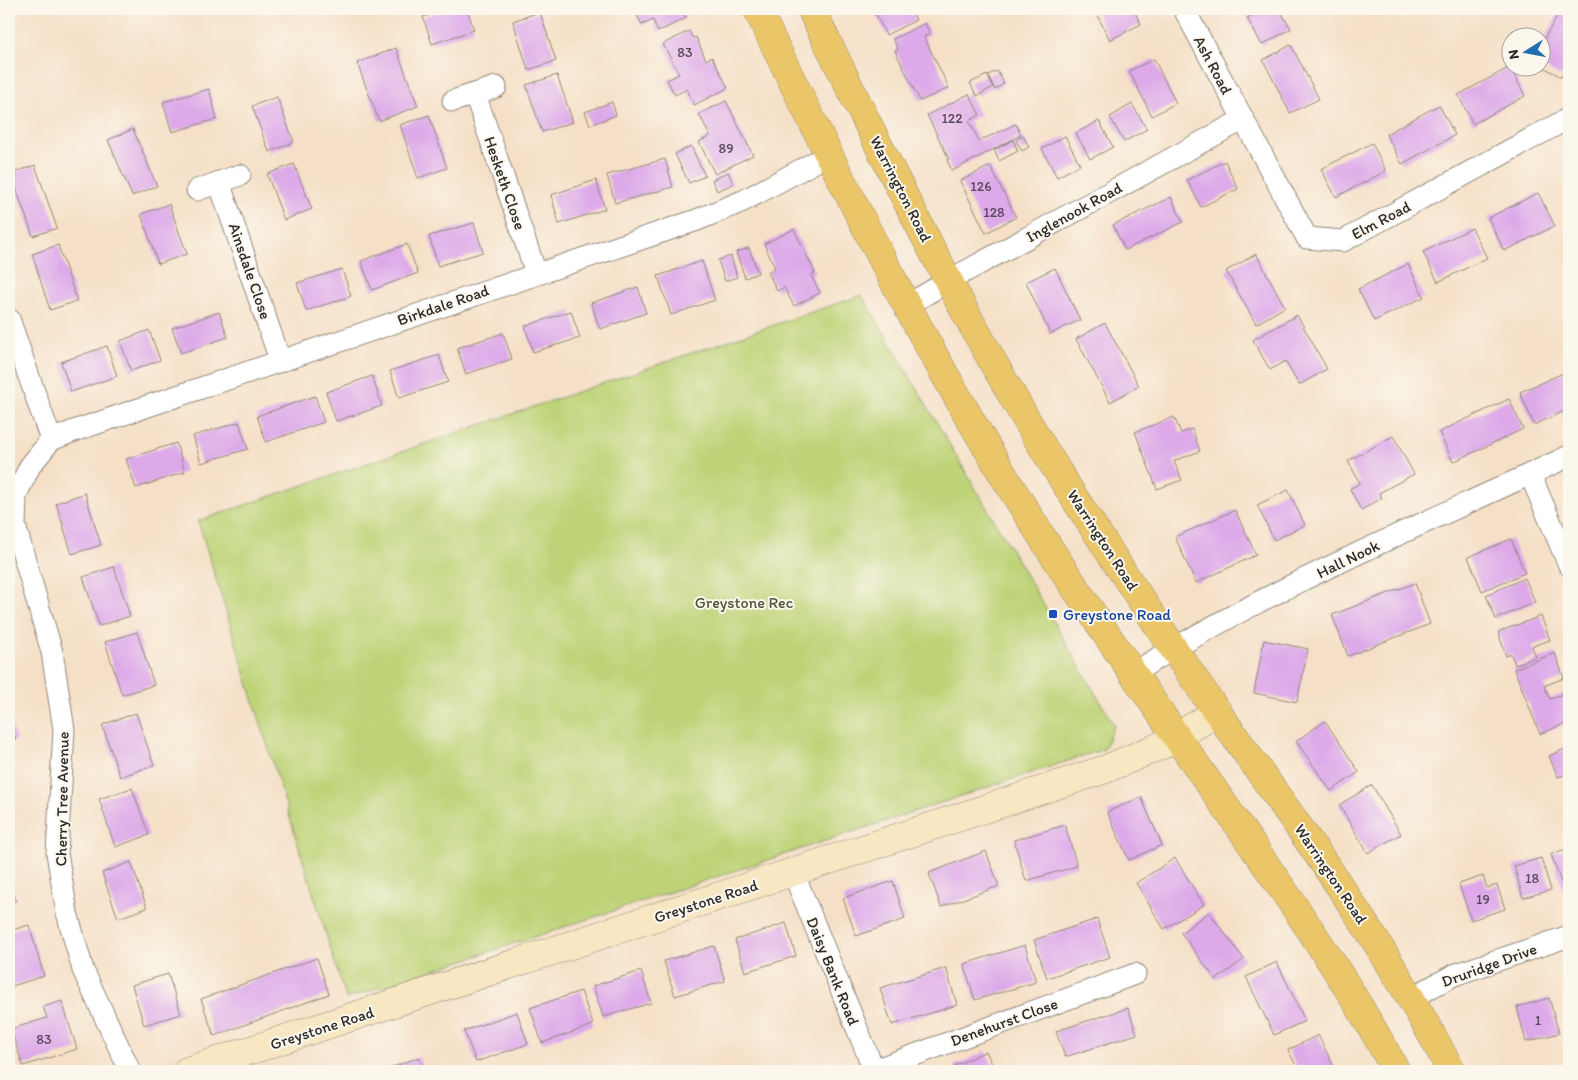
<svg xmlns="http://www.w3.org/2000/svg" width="1578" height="1080" font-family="Itim,sans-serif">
	<rect width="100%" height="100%" fill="#fbf7ec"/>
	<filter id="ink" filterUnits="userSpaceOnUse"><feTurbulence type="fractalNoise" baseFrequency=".02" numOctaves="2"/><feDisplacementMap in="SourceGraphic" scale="10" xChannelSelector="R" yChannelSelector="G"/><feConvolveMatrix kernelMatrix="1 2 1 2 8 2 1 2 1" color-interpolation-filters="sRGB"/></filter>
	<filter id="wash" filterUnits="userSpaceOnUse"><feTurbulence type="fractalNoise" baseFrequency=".0096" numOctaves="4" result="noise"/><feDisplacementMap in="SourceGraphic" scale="20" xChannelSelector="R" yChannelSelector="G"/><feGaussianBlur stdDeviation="1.12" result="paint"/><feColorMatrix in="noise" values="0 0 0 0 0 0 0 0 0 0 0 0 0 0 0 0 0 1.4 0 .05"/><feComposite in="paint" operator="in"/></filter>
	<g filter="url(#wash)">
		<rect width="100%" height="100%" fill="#f5e0c7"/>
		<path fill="#bed377" stroke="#747f51" d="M 862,295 L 1114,725 L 1104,749 L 346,999 L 198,521 Z"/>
		<g id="blocks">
			<g fill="#dda9e9">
				<path d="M 448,9 L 467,9 L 474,30 L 432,44 L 423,17 Z"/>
				<path d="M 640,9 L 682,9 L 686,18 L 658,32 L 653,20 L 642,25 L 637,15 L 642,12 Z"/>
				<path d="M 873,9 L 911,9 L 916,20 L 886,35 Z"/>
				<path d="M 1094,9 L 1133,9 L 1141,24 L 1110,40 Z"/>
				<path d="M 1242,9 L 1258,9 L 1245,15 Z"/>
				<path d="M 1265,9 L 1279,9 L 1291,29 L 1262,45 L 1247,18 Z"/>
				<path d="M 1560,11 L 1569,16 L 1569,62 L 1561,77 L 1540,65 L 1540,46 Z"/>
				<path d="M 540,12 L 556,61 L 528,70 L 513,21 Z"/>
				<path d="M 925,23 L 930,34 L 924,37 L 949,88 L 920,101 L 895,51 L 898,49 L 893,39 Z"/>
				<path d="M 689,31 L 693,38 L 696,37 L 706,60 L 712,57 L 728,88 L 694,105 L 687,89 L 675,95 L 667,80 L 679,74 L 663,44 Z"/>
				<path d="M 1291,45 L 1319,99 L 1290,113 L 1263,60 Z"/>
				<path d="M 396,48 L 418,106 L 379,121 L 357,63 Z"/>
				<path d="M 1154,59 L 1176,103 L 1152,116 L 1129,71 Z"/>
				<path d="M 1510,67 L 1525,96 L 1473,124 L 1458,95 Z"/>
				<path d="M 997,71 L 1004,83 L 995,90 L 988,75 Z"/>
				<path d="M 557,75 L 573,122 L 542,132 L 526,85 Z"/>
				<path d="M 987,75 L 993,87 L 977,96 L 970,83 Z"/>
				<path d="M 209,89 L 217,119 L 172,132 L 163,102 Z"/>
				<path d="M 969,94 L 980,115 L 969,121 L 979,141 L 1016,124 L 1021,135 L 952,171 L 947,160 L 949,159 L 927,115 Z"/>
				<path d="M 277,97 L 294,142 L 269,152 L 252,106 Z"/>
				<path d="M 726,101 L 753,155 L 715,174 L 699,142 L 710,136 L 699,114 Z"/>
				<path d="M 612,102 L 616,115 L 590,125 L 585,112 Z"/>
				<path d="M 1132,104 L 1147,129 L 1124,142 L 1110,117 Z"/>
				<path d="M 1439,105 L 1455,135 L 1402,164 L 1386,134 Z"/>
				<path d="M 429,115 L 447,168 L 418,178 L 400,125 Z"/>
				<path d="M 1099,121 L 1113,147 L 1090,159 L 1076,133 Z"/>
				<path d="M 133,129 L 157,186 L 132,196 L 108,140 Z"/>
				<path d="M 1023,136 L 1029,147 L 1022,151 L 1016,140 Z"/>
				<path d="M 1065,136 L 1080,165 L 1057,177 L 1042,149 Z"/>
				<path d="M 1013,140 L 1018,151 L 999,161 L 994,150 Z"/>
				<path d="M 1372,143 L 1386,171 L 1336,197 L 1321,169 Z"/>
				<path d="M 691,146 L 705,176 L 689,183 L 675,154 Z"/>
				<path d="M 665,159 L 673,187 L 615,203 L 607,175 Z"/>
				<path d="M 1225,161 L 1238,189 L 1201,207 L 1187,180 Z"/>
				<path d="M 294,164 L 312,209 L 284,220 L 267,174 Z"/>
				<path d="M 35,165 L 57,228 L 33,236 L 11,174 Z"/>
				<path d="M 990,166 L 1016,217 L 986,233 L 960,181 Z"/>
				<path d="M 728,172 L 733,184 L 717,191 L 712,180 Z"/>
				<path d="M 596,180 L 605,209 L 559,224 L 551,195 Z"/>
				<path d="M 1538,193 L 1555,226 L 1504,251 L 1488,218 Z"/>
				<path d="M 1171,197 L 1183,222 L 1125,250 L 1113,225 Z"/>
				<path d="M 169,204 L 187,254 L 158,264 L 141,214 Z"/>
				<path d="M 474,223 L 483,252 L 438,266 L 429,236 Z"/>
				<path d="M 1472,228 L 1487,258 L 1438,282 L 1423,252 Z"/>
				<path d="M 794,229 L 815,273 L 811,275 L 820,293 L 794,306 L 784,287 L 777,291 L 768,272 L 775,268 L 764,244 Z"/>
				<path d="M 407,244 L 418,273 L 372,290 L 361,261 Z"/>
				<path d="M 58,245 L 77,301 L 50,310 L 32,254 Z"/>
				<path d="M 749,248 L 758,273 L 745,278 L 736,252 Z"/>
				<path d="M 1256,254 L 1285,307 L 1256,324 L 1226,271 Z"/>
				<path d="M 731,256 L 737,277 L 725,281 L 718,260 Z"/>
				<path d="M 702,261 L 715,300 L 671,315 L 658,276 Z"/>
				<path d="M 1408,264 L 1424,297 L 1374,321 L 1358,289 Z"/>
				<path d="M 1055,268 L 1080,320 L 1050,334 L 1026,282 Z"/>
				<path d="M 342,269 L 351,296 L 306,311 L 297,283 Z"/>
				<path d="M 638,287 L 646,313 L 600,329 L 591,303 Z"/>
				<path d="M 571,311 L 580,338 L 533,352 L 525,326 Z"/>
				<path d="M 219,312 L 228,337 L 181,353 L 172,328 Z"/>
				<path d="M 1297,315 L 1327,369 L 1299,385 L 1285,361 L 1270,370 L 1253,340 Z"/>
				<path d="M 1105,323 L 1139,386 L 1110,402 L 1076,339 Z"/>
				<path d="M 149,330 L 160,360 L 131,371 L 120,341 Z"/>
				<path d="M 503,333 L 512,359 L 466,374 L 457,348 Z"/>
				<path d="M 107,346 L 117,376 L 71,392 L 61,362 Z"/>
				<path d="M 439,355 L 448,382 L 399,398 L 390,371 Z"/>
				<path d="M 1568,371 L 1569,409 L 1534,425 L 1520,392 Z"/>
				<path d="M 372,376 L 382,406 L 336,421 L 326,392 Z"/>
				<path d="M 315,396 L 324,422 L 266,442 L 257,416 Z"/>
				<path d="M 1509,399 L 1523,429 L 1453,462 L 1439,432 Z"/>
				<path d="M 1174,417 L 1181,433 L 1192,429 L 1200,451 L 1174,461 L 1182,480 L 1157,489 L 1135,432 Z"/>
				<path d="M 239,422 L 248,449 L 201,463 L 193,436 Z"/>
				<path d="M 1393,436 L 1414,474 L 1379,493 L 1382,498 L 1361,510 L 1350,489 L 1360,483 L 1348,461 Z"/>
				<path d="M 176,443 L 185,472 L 136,488 L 126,459 Z"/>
				<path d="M 1288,490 L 1305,525 L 1274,540 L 1257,505 Z"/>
				<path d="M 85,493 L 101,545 L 72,554 L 56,503 Z"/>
				<path d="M 1235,510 L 1256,555 L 1196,583 L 1175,537 Z"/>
				<path d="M 1511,539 L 1525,573 L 1482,591 L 1468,557 Z"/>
				<path d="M 114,567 L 130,616 L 99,626 L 83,577 Z"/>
				<path d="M 1525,578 L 1535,602 L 1496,619 L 1486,595 Z"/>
				<path d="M 1415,583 L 1430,624 L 1348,656 L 1332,615 Z"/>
				<path d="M 1541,616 L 1550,640 L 1532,646 L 1536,657 L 1515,665 L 1511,654 L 1506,656 L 1498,632 Z"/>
				<path d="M 137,632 L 154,685 L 122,695 L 105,642 Z"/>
				<path d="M 1264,640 L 1308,649 L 1297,702 L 1254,693 Z"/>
				<path d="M 1555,653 L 1564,678 L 1544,686 L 1550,699 L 1569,691 L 1569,722 L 1540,734 L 1514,669 Z"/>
				<path d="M 136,713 L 154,765 L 120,777 L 102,725 Z"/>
				<path d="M 9,718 L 16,740 L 9,742 Z"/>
				<path d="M 1325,721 L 1359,772 L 1331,791 L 1296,741 Z"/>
				<path d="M 1569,747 L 1569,773 L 1558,777 L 1549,756 Z"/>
				<path d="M 1372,785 L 1401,834 L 1368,853 L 1339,805 Z"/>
				<path d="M 132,788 L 149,835 L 115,847 L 99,799 Z"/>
				<path d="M 1141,797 L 1162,845 L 1129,860 L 1107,812 Z"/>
				<path d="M 1065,825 L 1077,866 L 1026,881 L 1014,840 Z"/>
				<path d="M 1569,848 L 1569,886 L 1563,888 L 1551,854 Z"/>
				<path d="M 986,851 L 999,886 L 941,907 L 929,873 Z"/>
				<path d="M 1175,858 L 1204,905 L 1164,929 L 1136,883 Z"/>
				<path d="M 1541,858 L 1551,890 L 1523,898 L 1514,866 Z"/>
				<path d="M 131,862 L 147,908 L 118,918 L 102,873 Z"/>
				<path d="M 1483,876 L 1487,888 L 1497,885 L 1505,909 L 1471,920 L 1459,884 Z"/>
				<path d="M 893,881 L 905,919 L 856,936 L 843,898 Z"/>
				<path d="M 9,882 L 16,900 L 9,903 Z"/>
				<path d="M 1209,912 L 1244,959 L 1216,980 L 1181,933 Z"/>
				<path d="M 1097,919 L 1110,957 L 1047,978 L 1034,940 Z"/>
				<path d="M 786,923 L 796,956 L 745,972 L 735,940 Z"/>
				<path d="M 29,925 L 44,976 L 9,987 L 9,931 Z"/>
				<path d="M 1025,945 L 1036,982 L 975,1000 L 964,964 Z"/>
				<path d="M 714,946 L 725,981 L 675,996 L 664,961 Z"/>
				<path d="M 317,958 L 329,994 L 214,1036 L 201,999 Z"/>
				<path d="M 1277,962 L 1305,1021 L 1274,1035 L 1246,977 Z"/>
				<path d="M 946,968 L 957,1005 L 892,1025 L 880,988 Z"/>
				<path d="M 641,971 L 651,1003 L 603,1017 L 593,986 Z"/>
				<path d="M 168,974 L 181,1014 L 144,1025 L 132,985 Z"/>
				<path d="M 581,991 L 593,1025 L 542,1043 L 530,1008 Z"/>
				<path d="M 1549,998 L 1559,1033 L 1526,1042 L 1517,1007 Z"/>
				<path d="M 62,1001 L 77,1049 L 23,1066 L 11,1029 L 47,1018 L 43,1007 Z"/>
				<path d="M 1128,1008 L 1137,1034 L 1065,1057 L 1056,1031 Z"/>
				<path d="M 517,1012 L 528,1044 L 476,1062 L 464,1031 Z"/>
				<path d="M 1318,1035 L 1336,1071 L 1299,1071 L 1288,1050 Z"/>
				<path d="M 9,1050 L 15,1068 L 9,1070 Z"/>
				<path d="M 986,1051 L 995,1071 L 957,1071 L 954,1066 Z"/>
				<path d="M 419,1057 L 424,1071 L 383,1071 Z"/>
				<path d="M 1569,1064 L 1569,1071 L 1554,1071 L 1553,1069 Z"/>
			</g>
		</g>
	</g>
	<g filter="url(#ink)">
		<use href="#blocks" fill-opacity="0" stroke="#908679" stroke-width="1"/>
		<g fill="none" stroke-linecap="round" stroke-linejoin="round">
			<g stroke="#908679" stroke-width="23">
				<g id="street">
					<path d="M 1184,9 L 1307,238 L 1343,241 L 1569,118"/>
					<path d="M 475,94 L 536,273"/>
					<path d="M 453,101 L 496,87"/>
					<path d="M 219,182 L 280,360"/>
					<path d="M 197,190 L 240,175"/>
					<path d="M 906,306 L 948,281 L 1242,120"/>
					<path d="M 9,319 L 51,440"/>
					<path d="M 1530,474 L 1569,565"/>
					<path d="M 1132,674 C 1270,587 1423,525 1569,456"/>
					<path d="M 793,872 L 874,1070 L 1135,974"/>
					<path d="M 1411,998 L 1454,975 L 1569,936"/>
					<path d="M 130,1071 L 83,970 L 67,913 L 57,853 L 64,730 L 52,652 L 15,526 L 16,495 L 30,466 L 51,440 L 74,431 L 697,220 L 743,201 L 828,155"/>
				</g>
			</g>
			<g stroke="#908679" stroke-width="29">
				<path id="secondary" d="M 187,1071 L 1106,769 L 1162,745 L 1218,712"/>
			</g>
			<g stroke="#908679" stroke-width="29">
				<g id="primary">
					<path d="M 757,9 C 848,196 941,383 1055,557 C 1114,648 1176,736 1238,825 C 1294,905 1350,985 1396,1071"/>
					<path d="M 811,9 C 896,182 982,357 1088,519 C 1131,585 1174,651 1220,716 C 1302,831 1386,945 1451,1071"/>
				</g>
			</g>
			<use href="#street" stroke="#fff" stroke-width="21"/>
			<use href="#secondary" stroke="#f7e8c3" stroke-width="28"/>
			<use href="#primary" stroke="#ebc669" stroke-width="28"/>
		</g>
	</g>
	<rect fill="#1a4fb4" stroke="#fbf7ec" stroke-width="2" x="1048" y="609" width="10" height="10" rx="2.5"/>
	<g text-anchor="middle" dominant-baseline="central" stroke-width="4" stroke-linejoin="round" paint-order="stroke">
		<g font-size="14" fill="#584a5a">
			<text x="685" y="52">83</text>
			<text x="952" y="118">122</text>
			<text x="726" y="148">89</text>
			<text x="981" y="186">126</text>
			<text x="994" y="212">128</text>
			<text x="1532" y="878">18</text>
			<text x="1483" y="899">19</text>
			<text x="1538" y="1020">1</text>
			<text x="44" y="1039">83</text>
		</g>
		<g font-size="16" fill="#2b2b2b" stroke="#fbf7ec">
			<text transform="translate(1213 65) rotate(62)">Ash Road</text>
			<text transform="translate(505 183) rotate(71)">Hesketh Close</text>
			<text transform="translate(901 189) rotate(63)">Warrington Road</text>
			<text transform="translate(1074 212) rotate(-29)">Inglenook Road</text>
			<text transform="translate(1381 220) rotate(-28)">Elm Road</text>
			<text transform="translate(250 271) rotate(71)">Ainsdale Close</text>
			<text transform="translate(443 305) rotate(-19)">Birkdale Road</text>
			<text transform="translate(1103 540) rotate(57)">Warrington Road</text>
			<text transform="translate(1348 559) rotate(-26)">Hall Nook</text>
			<text transform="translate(62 799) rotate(-89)">Cherry Tree Avenue</text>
			<text transform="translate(1331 874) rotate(56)">Warrington Road</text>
			<text transform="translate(706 901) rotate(-18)">Greystone Road</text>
			<text transform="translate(1489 965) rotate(-20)">Druridge Drive</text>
			<text transform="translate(833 971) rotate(68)">Daisy Bank Road</text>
			<text transform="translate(1004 1022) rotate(-20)">Denehurst Close</text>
			<text transform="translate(322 1028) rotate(-18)">Greystone Road</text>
		</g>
		<g font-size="16" fill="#50553e" stroke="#fbf7ec">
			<text x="744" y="602">Greystone Rec</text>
		</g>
		<g font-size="16" fill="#164399" stroke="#fbf7ec" text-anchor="start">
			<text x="1063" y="614">Greystone Road</text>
		</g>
	</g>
	<rect width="1578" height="1080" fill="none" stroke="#fbf7ec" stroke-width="30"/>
	<g transform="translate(1526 52) rotate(259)"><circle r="24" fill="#fbf7ec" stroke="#a8a59f"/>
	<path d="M0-4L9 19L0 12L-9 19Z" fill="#1f6fb2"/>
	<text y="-8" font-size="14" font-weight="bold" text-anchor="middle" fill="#2b2b2b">N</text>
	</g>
</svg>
